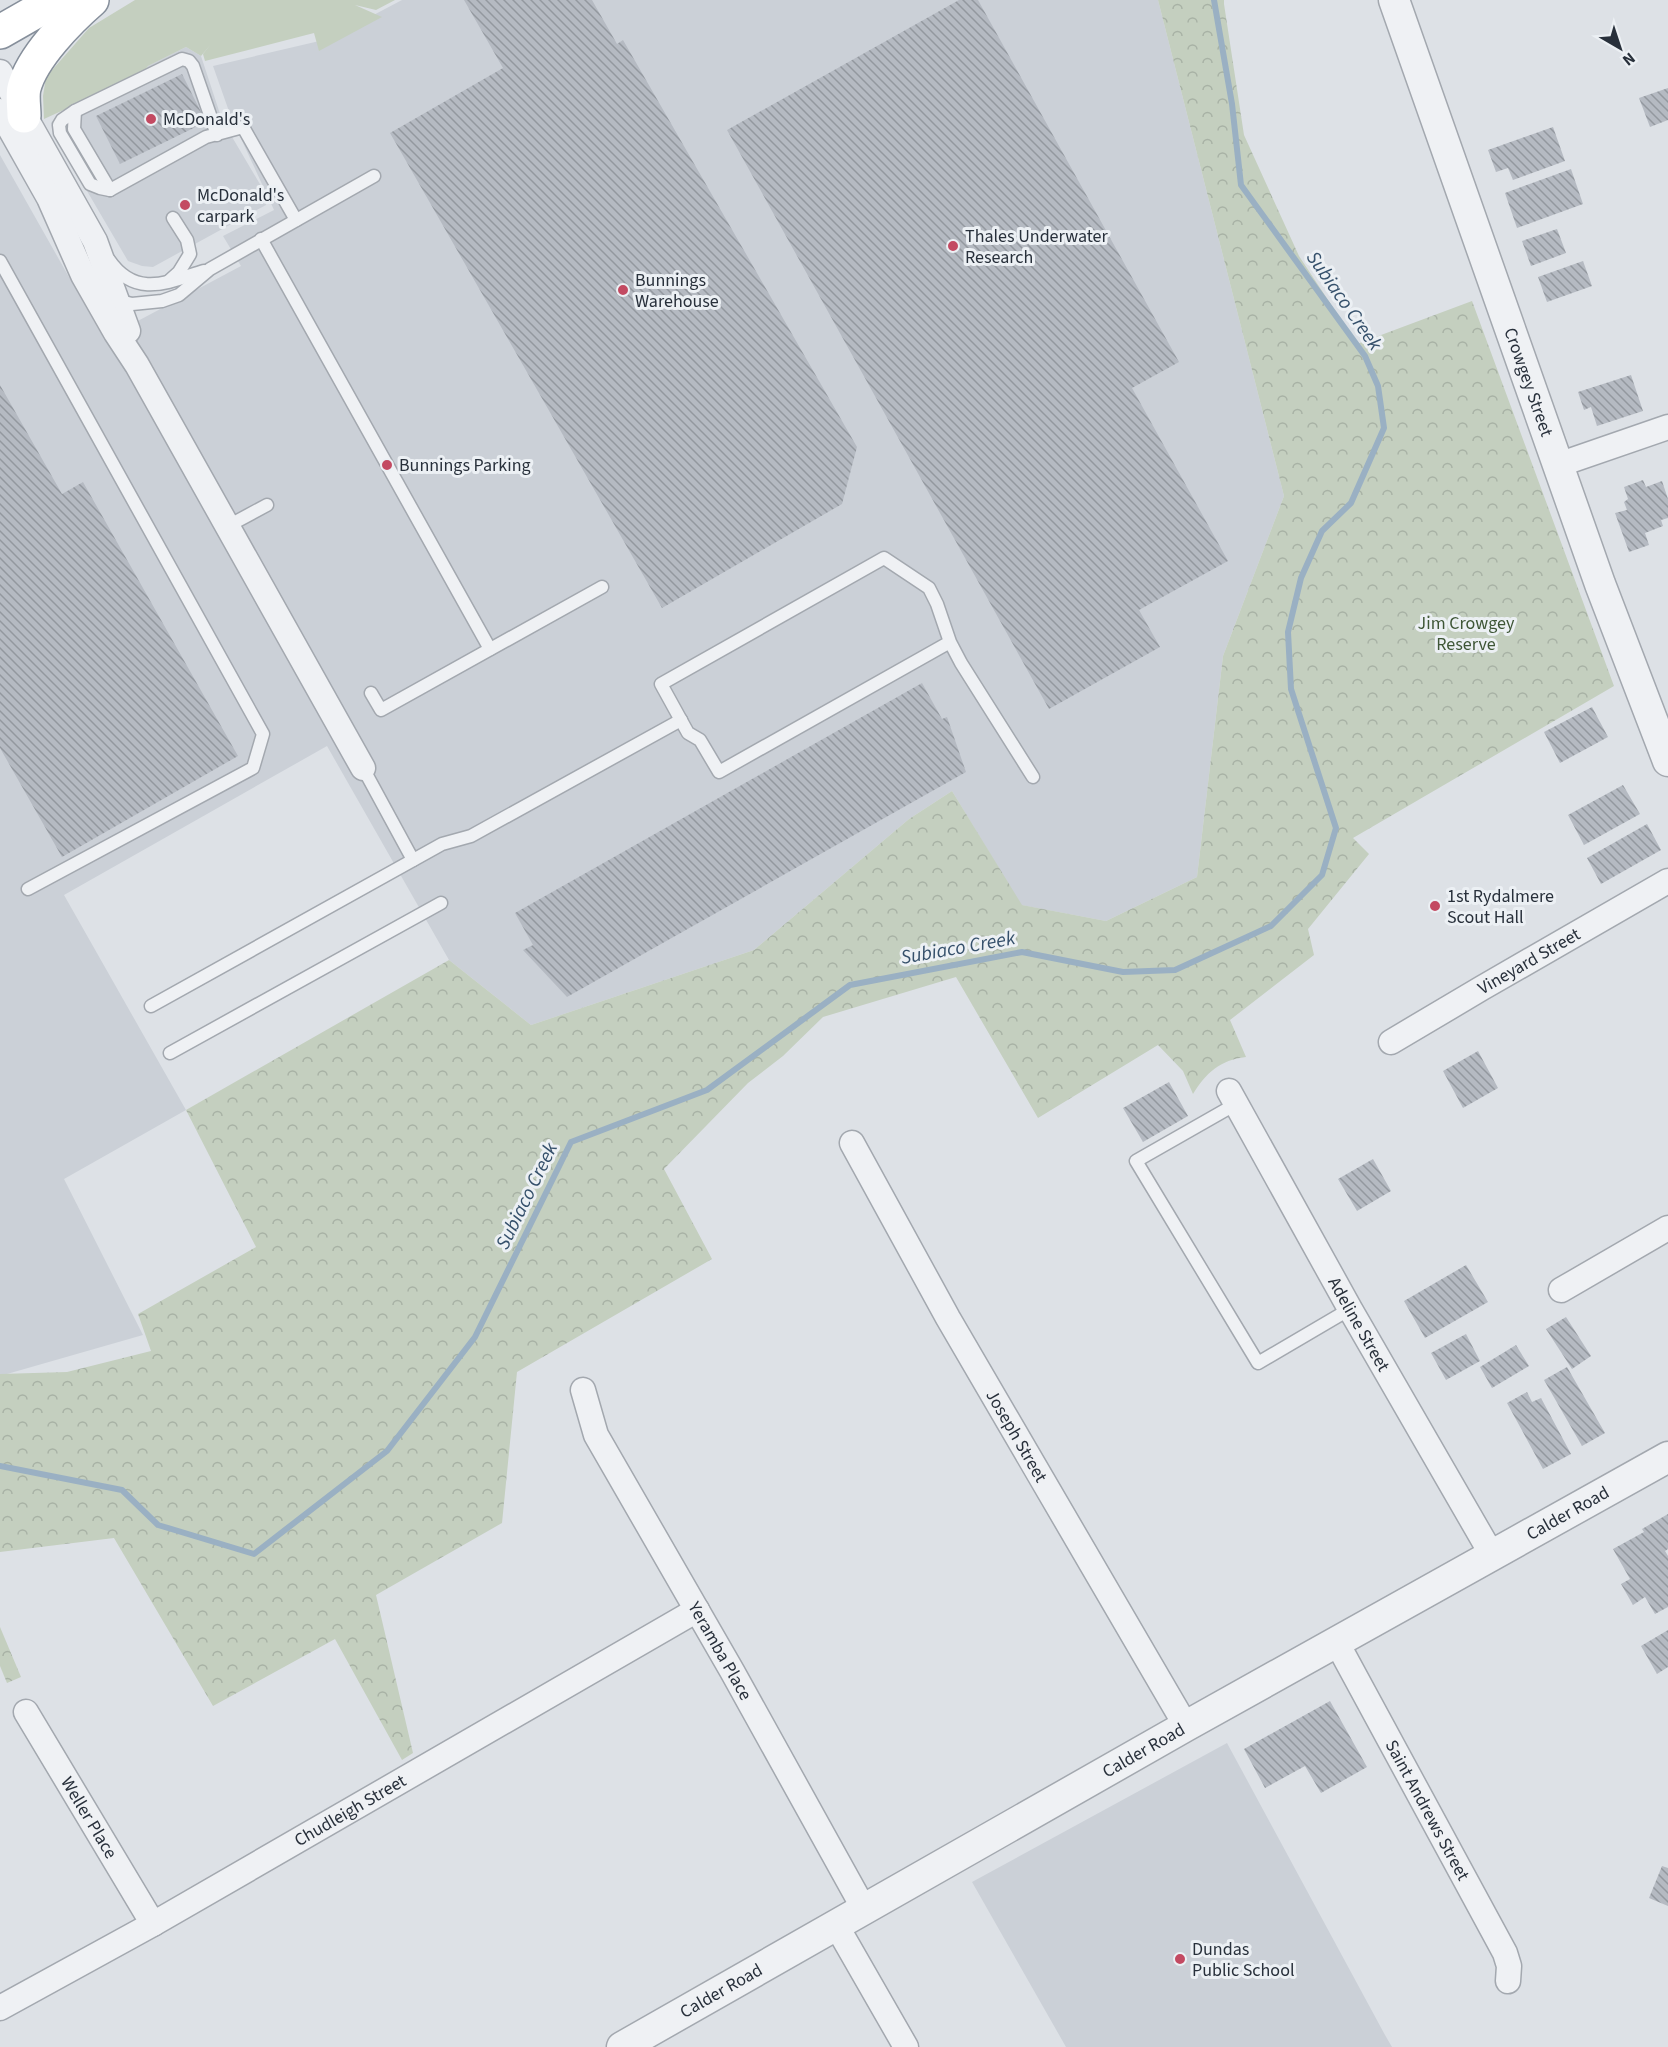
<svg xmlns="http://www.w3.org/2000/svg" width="1668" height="2047" font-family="'Source Sans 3',sans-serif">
	<defs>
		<pattern id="park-crowns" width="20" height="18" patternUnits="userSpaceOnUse" patternTransform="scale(1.5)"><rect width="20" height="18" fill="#c4cfbf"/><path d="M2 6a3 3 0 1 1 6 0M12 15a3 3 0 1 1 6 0" fill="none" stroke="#a8b2a5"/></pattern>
		<pattern id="building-back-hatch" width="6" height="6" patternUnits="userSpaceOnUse" patternTransform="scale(1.5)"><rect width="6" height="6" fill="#b5bac2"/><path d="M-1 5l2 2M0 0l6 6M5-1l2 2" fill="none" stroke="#93989f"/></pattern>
	</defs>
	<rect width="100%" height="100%" fill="#dde1e6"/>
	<g fill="#cbd0d7">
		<path d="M 402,0 L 1158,0 L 1284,496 L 1223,656 L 1197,877 L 1106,921 L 1021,905 L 952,791 L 909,819 L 754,950 L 531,1025 L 449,960 L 327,746 L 64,895 L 186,1110 L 64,1179 L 143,1335 L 0,1376 L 0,155 L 104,339 L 241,266 L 223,236 L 274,210 L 231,117 L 213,66 L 328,39 Z"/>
		<path d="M 186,47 L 201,56 L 222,120 L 267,196 L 266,205 L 153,267 L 142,266 L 128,261 L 87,191 L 51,123 L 58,114 L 142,74 L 148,66 Z"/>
		<path d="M 1227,1743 L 1385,2035 L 1392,2047 L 1066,2047 L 972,1882 Z"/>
	</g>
	<path fill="#c4cfbf" d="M 135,0 L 395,0 L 376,10 L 355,5 L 382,17 L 319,51 L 314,33 L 205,61 L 203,54 L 211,44 L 201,56 L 186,47 L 148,66 L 142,74 L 44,119 L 43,96 L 46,77 L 89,28 Z"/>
	<g fill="url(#park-crowns)">
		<path d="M 1158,0 L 1224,0 L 1224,4 L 1244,135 L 1299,256 L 1357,344 L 1472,301 L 1614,686 L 1353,838 L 1369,854 L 1308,929 L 1314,955 L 1230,1020 L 1246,1057 C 1220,1060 1206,1073 1193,1094 L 1183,1071 L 1158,1045 L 1038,1118 L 956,977 L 823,1017 L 783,1056 L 748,1083 L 664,1169 L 712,1259 L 517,1372 L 502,1523 L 376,1595 L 413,1753 L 402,1760 L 335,1639 L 213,1706 L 114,1538 L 0,1552 L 0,1374 L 67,1372 L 151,1351 L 138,1314 L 256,1247 L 186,1110 L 449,960 L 531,1025 L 754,950 L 909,819 L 952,791 L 1022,905 L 1106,921 L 1197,877 L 1223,656 L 1284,496 Z"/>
		<path d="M 0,1627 L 21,1677 L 7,1683 L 0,1666 Z"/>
	</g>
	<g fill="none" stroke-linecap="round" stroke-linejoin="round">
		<path stroke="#9ab0c3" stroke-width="6" d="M 0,1466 L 122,1490 L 158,1525 L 254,1554 L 387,1451 L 475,1337 L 571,1142 L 707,1090 L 850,985 L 1022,952 L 1123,972 L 1175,970 L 1271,926 L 1322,875 L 1336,828 L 1291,689 L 1288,632 L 1301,578 L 1322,531 L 1351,503 L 1384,428 L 1378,386 L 1365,356 L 1241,185 L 1232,104 L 1214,0"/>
	</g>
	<g fill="url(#building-back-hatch)">
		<path d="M 464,0 L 592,0 L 617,44 L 623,40 L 857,447 L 842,504 L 662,608 L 390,133 L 503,68 Z"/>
		<path d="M 959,0 L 978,0 L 1179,362 L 1132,388 L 1228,561 L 1139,610 L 1160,647 L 1049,709 L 727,130 Z"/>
		<path d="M 182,74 L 206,122 L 120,164 L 96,116 Z"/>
		<path d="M 1668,88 L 1668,120 L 1650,127 L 1639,98 Z"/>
		<path d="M 1553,127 L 1565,161 L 1513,180 L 1508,168 L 1496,172 L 1488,150 Z"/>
		<path d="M 1571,169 L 1583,204 L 1517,228 L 1505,193 Z"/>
		<path d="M 1557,229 L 1566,253 L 1531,266 L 1522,241 Z"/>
		<path d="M 1583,261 L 1592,286 L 1547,302 L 1538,277 Z"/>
		<path d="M 1631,375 L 1643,411 L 1597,426 L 1591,407 L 1584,410 L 1578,392 Z"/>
		<path d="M 0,385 L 62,494 L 83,482 L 238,756 L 62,857 L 0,748 Z"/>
		<path d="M 1643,480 L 1646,487 L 1662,481 L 1668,499 L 1668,518 L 1661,520 L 1663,526 L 1645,533 L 1649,545 L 1629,552 L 1615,513 L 1627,510 L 1624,502 L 1628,499 L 1624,487 Z"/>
		<path d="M 922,683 L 942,719 L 947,717 L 966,772 L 567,997 L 523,950 L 533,945 L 515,913 Z"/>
		<path d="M 1592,707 L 1608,737 L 1560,763 L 1544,732 Z"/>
		<path d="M 1623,785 L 1640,814 L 1584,845 L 1568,815 Z"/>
		<path d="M 1647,824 L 1661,850 L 1601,884 L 1587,858 Z"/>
		<path d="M 1478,1051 L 1498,1088 L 1463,1108 L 1443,1071 Z"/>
		<path d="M 1169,1082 L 1188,1116 L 1143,1142 L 1123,1108 Z"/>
		<path d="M 1373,1159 L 1391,1191 L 1357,1211 L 1338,1179 Z"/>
		<path d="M 1466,1265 L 1488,1302 L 1425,1338 L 1404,1301 Z"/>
		<path d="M 1566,1317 L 1591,1356 L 1572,1369 L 1546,1329 Z"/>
		<path d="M 1466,1334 L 1480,1361 L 1446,1380 L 1431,1353 Z"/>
		<path d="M 1516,1345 L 1529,1366 L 1492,1388 L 1480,1367 Z"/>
		<path d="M 1567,1367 L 1605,1433 L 1582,1446 L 1544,1380 Z"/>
		<path d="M 1527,1392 L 1532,1402 L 1541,1398 L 1571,1454 L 1543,1469 L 1507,1403 Z"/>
		<path d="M 1668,1514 L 1668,1549 L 1665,1551 L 1668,1556 L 1668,1607 L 1655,1614 L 1645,1597 L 1633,1605 L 1621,1584 L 1630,1579 L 1613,1549 L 1644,1532 L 1642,1529 Z"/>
		<path d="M 1668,1630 L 1668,1667 L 1657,1674 L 1641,1646 Z"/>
		<path d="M 1330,1701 L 1367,1767 L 1321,1793 L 1305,1766 L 1265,1788 L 1244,1749 Z"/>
		<path d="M 1662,1866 L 1668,1868 L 1668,1906 L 1649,1898 Z"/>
	</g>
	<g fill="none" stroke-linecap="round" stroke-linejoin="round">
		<g stroke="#a3a8af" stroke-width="15">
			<g id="service">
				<path d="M 75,111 L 74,129 L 110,190"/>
				<path d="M 217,135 L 193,66 L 189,61 L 182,59 L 75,111 L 62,120 L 59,125 L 60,133 L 90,184 L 100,188 L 110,190 L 206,137 L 243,127 L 296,220"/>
				<path d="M 261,239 L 490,649"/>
				<path d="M 109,260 C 136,299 168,282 204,271"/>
				<path d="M 0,261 L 263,734 L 253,768 L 28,889"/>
				<path d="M 169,281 L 179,272 L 190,254 L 187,240 L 173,218"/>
				<path d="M 116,300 L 132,304 L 162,301 L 179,295 L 210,269 L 374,176"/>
				<path d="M 228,526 L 267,505"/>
				<path d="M 950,642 L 719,772 L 700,740 L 688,733 L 661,684 L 884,558 L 929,588 L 937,604 L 950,642 L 961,663 L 1033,777"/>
				<path d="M 371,693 L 381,710 L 602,587"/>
				<path d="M 363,768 L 413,860"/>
				<path d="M 151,1006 L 442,844 L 471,836 L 681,720"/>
				<path d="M 170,1053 L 441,903"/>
				<path d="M 1236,1104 L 1136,1161 L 1258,1363 L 1350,1309"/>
			</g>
		</g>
		<g stroke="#a3a8af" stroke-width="27">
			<g id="minor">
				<path d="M 0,72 L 95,241 L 128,331"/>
				<path d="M 0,111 L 49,198 L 83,275 L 116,333 L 137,365 L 363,768"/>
				<path d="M 1558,465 L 1668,427"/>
				<path id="s1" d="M 1391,1042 L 1482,988 L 1668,881"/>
				<path id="s2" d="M 1229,1091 L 1350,1309 L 1492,1555"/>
				<path id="s3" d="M 852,1143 L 948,1318 L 1186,1726"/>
				<path d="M 1561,1290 L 1668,1228"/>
				<path id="s4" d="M 583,1390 L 596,1435 L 732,1671 L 864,1909"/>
				<path id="s5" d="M 1337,1643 L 1505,1953 L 1509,1966 L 1508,1981"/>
				<path id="s6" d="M 26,1712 L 153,1924"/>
				<path d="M 836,1925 L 906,2047"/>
				<path id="s7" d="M 0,2008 L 153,1924 L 697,1610"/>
			</g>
		</g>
		<g stroke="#a3a8af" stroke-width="33">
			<g id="tertiary">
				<path id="s8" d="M 1394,0 L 1600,584 L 1668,761"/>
				<path id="s9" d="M 622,2047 L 1186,1726 L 1668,1457"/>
			</g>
		</g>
		<g stroke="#868f9b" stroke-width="36">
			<g id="trunk">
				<path d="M 0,32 L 56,0"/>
				<path d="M 24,116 C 24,107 22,96 24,88 C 32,57 69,20 92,0"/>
			</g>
		</g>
		<use href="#service" stroke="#eff1f4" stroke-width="12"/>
		<use href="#minor" stroke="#eff1f4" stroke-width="24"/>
		<use href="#tertiary" stroke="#eff1f4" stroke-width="30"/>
		<use href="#trunk" stroke="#fff" stroke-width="33"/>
	</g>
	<g fill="#c34a62" stroke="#ecf0f4" stroke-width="2">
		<circle cx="151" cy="119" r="6"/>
		<circle cx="185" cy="205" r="6"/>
		<circle cx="953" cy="246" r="6"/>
		<circle cx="623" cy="290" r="6"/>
		<circle cx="387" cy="465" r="6"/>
		<circle cx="1435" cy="906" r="6"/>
		<circle cx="1180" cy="1959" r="6"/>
	</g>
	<g text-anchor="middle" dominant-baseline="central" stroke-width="6" stroke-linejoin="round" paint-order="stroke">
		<g font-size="18" fill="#28303b" stroke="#ecf0f4" text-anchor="start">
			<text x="163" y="119">McDonald's</text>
			<text x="197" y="195">McDonald's<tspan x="197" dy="21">carpark</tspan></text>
			<text x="965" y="236">Thales Underwater<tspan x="965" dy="21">Research</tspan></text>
			<text x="635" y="280">Bunnings<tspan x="635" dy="21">Warehouse</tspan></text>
			<text x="399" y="465">Bunnings Parking</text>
			<text x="1447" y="896">1st Rydalmere<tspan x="1447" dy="21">Scout Hall</tspan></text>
			<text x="1192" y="1949">Dundas<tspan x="1192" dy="21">Public School</tspan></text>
		</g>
		<g font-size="18" fill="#28303b" stroke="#ecf0f4">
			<text stroke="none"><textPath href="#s8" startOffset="405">Crowgey Street</textPath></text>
			<text stroke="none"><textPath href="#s1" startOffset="160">Vineyard Street</textPath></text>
			<text stroke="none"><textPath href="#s2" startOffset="267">Adeline Street</textPath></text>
			<text stroke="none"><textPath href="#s3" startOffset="336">Joseph Street</textPath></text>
			<text stroke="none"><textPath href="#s9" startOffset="1086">Calder Road</textPath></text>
			<text stroke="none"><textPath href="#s4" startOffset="296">Yeramba Place</textPath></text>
			<text stroke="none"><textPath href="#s9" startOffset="600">Calder Road</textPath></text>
			<text stroke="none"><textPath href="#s7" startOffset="402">Chudleigh Street</textPath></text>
			<text stroke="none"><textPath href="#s5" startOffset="190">Saint Andrews Street</textPath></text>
			<text stroke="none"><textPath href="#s6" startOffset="123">Weller Place</textPath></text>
			<text stroke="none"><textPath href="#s9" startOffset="114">Calder Road</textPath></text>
		</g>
		<g font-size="18" fill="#3e5636" stroke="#ecf0f4">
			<text x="1466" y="623">Jim Crowgey<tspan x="1466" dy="21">Reserve</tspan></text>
		</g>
		<g font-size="20" font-style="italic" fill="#35506b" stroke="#ecf0f4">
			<text transform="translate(1344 301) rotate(55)">Subiaco Creek</text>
			<text transform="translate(958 948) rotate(-10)">Subiaco Creek</text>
			<text transform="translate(527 1196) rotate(-64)">Subiaco Creek</text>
		</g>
	</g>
	<g transform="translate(1620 48) rotate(141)" stroke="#ecf0f4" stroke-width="4.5" paint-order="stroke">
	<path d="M0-4.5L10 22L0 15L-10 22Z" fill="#28303b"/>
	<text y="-9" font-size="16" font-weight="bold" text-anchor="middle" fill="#28303b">N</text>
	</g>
</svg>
